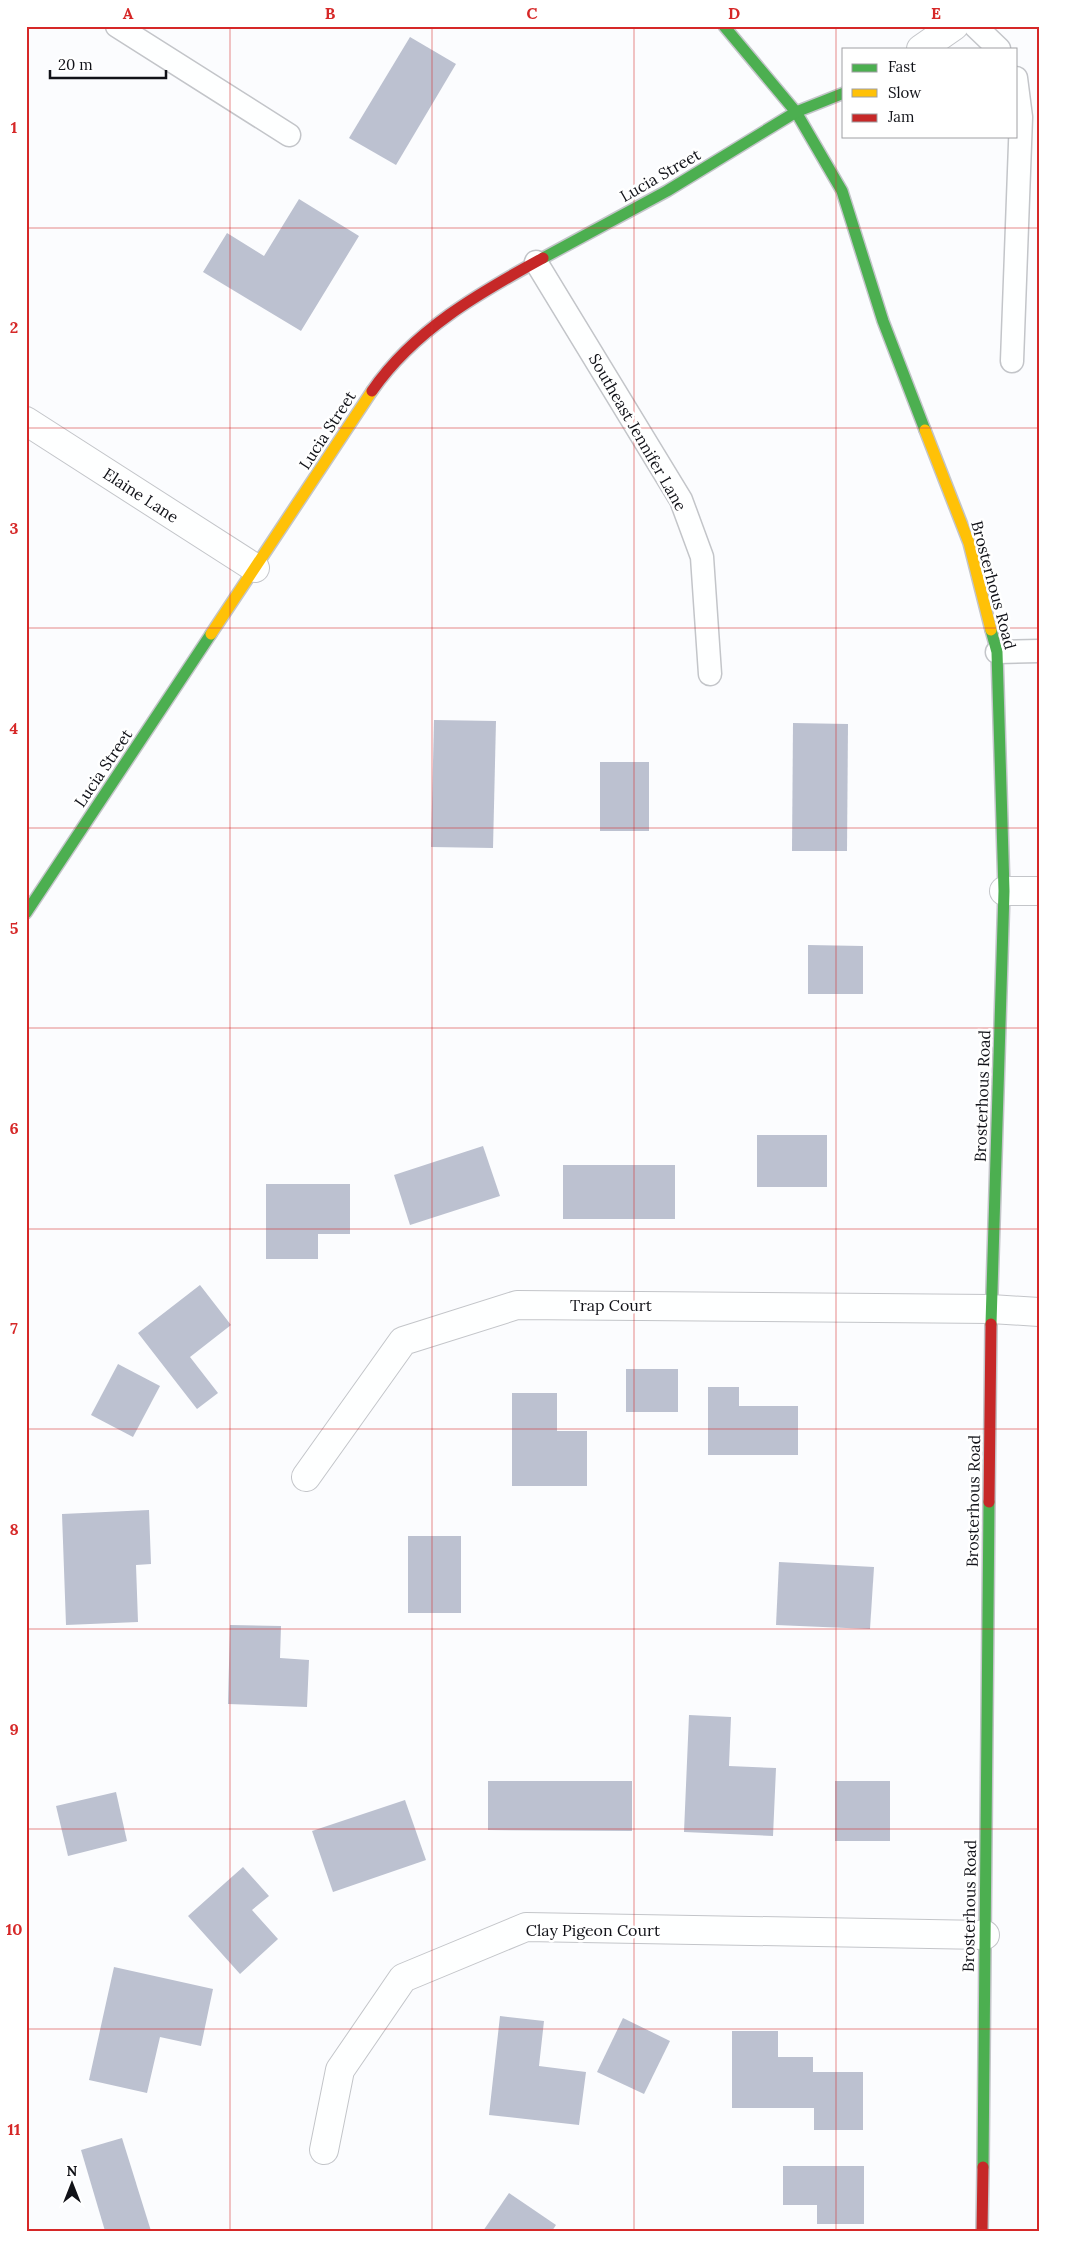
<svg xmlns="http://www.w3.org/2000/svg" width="1065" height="2257" font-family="Lora,serif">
	<rect width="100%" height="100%" fill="#fbfcfe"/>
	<g fill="#bcc1d0">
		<path d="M 410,37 L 456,64 L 396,165 L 349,138 Z"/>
		<path d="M 299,199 L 359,236 L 301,331 L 203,272 L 227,233 L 264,256 Z"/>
		<path d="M 434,720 L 496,721 L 493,848 L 431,847 Z"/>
		<path d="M 793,723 L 848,724 L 847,851 L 792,851 Z"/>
		<rect x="600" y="762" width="49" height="69"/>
		<path d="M 808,945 L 863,946 L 863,994 L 808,994 Z"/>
		<rect x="757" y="1135" width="70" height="52"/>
		<path d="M 483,1146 L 500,1196 L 410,1225 L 394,1175 Z"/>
		<rect x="563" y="1165" width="112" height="54"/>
		<path d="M 266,1184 L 350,1184 L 350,1234 L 318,1234 L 318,1259 L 266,1259 Z"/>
		<path d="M 200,1285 L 231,1325 L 190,1357 L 218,1393 L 197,1409 L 138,1333 Z"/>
		<path d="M 118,1364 L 160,1386 L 133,1437 L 91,1415 Z"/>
		<rect x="626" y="1369" width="52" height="43"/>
		<path d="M 708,1387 L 739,1387 L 739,1406 L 798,1406 L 798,1455 L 708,1455 Z"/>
		<path d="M 512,1393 L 557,1393 L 557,1431 L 587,1431 L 587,1486 L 512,1486 Z"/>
		<path d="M 149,1510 L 151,1564 L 136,1565 L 138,1622 L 66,1625 L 62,1514 Z"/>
		<rect x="408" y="1536" width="53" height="77"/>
		<path d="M 779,1562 L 874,1567 L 870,1629 L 776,1625 Z"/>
		<path d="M 230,1625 L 281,1626 L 280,1658 L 309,1660 L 307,1707 L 228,1704 Z"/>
		<path d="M 689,1715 L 731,1717 L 729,1766 L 776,1768 L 773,1836 L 684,1832 Z"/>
		<path d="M 488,1781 L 632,1781 L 632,1831 L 488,1830 Z"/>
		<rect x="835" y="1781" width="55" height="60"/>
		<path d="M 116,1792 L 127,1841 L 68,1856 L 56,1806 Z"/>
		<path d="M 405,1800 L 426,1860 L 333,1892 L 312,1831 Z"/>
		<path d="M 243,1867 L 269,1896 L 252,1910 L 278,1939 L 240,1974 L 188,1916 Z"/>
		<path d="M 114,1967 L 213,1989 L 201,2046 L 160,2037 L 147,2093 L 89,2080 Z"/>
		<path d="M 500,2016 L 544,2021 L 539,2066 L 586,2072 L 579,2125 L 489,2115 Z"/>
		<path d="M 623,2018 L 670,2041 L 644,2094 L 597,2072 Z"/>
		<path d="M 732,2031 L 778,2031 L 778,2057 L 813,2057 L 813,2072 L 863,2072 L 863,2130 L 814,2130 L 814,2108 L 732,2108 Z"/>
		<path d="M 122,2138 L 151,2231 L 105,2231 L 81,2150 Z"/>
		<path d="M 783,2166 L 864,2166 L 864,2224 L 817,2224 L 817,2205 L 783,2205 Z"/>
		<path d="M 509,2193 L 556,2225 L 552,2231 L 483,2231 Z"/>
	</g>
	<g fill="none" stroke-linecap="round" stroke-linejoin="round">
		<g stroke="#c3c5c9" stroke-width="25">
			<g id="lane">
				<path d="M 117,26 L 289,135"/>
				<path d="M 975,26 L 999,49"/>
				<path d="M 536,262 L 681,500 L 702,557 L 710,674"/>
				<path d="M 1012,361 L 1021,117 L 1016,78"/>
				<path d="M 997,652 L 1039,651"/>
			</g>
		</g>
		<g stroke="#c3c5c9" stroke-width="30">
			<g id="street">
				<path d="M 921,49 L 954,26"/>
				<path d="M 26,421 L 255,568"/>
				<path d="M 1004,891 L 1039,891"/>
				<path d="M 306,1477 L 403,1341 L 517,1305 L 991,1309 L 1039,1312"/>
				<path d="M 324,2150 L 340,2070 L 403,1978 L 526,1927 L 985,1935"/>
			</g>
		</g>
		<g stroke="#c3c5c9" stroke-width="14">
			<g id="fast">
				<path d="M 724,26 L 796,112 L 842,191 L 883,321 L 925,430"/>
				<path d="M 543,258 L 667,191 L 796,112 L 844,93"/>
				<path d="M 26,913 L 211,634"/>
				<path d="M 991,1324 L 1004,891 L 997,652 L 991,630"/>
				<path d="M 983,2167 L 989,1502"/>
			</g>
		</g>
		<g stroke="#c3c5c9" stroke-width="14">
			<g id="slow">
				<path d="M 925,430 L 969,543 L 991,630"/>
				<path d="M 211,634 L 372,391"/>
			</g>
		</g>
		<g stroke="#c3c5c9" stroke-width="14">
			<g id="jam">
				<path d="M 372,391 C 414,330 479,293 543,258"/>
				<path d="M 989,1502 L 991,1324"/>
				<path d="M 982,2231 L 983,2167"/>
			</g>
		</g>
		<use href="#lane" stroke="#feffff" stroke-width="22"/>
		<use href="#street" stroke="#feffff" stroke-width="28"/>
		<use href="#fast" stroke="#4caf50" stroke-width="11"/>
		<use href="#slow" stroke="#ffc107" stroke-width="11"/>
		<use href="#jam" stroke="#c62828" stroke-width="11"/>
	</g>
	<path fill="none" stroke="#d62828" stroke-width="1" stroke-opacity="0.55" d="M 230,26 L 230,2231M 432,26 L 432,2231M 634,26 L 634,2231M 836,26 L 836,2231M 26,228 L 1039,228M 26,428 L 1039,428M 26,628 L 1039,628M 26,828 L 1039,828M 26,1028 L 1039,1028M 26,1229 L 1039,1229M 26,1429 L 1039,1429M 26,1629 L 1039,1629M 26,1829 L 1039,1829M 26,2029 L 1039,2029"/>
	<g text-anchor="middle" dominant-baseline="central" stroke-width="5" stroke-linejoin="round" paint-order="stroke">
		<g font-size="16" fill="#111218" stroke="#fff">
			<text transform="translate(660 175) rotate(-30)">Lucia Street</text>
			<text transform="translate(327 430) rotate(-57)">Lucia Street</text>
			<text transform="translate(638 432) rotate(60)">Southeast Jennifer Lane</text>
			<text transform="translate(141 495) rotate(33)">Elaine Lane</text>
			<text transform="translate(994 585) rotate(75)">Brosterhous Road</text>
			<text transform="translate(103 768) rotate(-56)">Lucia Street</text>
			<text transform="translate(982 1096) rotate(-88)">Brosterhous Road</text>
			<text x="611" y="1305">Trap Court</text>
			<text transform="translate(973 1501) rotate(-89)">Brosterhous Road</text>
			<text transform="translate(969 1906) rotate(-89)">Brosterhous Road</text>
			<text x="593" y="1930">Clay Pigeon Court</text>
		</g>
	</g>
	<rect width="1065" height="2257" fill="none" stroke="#ffffff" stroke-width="55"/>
	<rect x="842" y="48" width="175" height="90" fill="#ffffff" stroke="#a0a0a3"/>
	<rect x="852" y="64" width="25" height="8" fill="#4caf50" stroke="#a0a0a3"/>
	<text x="888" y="72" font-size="15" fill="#111218">Fast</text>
	<rect x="852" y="89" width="25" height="8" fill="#ffc107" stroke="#a0a0a3"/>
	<text x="888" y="98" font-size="15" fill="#111218">Slow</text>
	<rect x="852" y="114" width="25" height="8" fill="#c62828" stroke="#a0a0a3"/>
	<text x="888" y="122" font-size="15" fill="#111218">Jam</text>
	<g transform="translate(72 2184)" stroke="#ffffff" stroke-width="4" paint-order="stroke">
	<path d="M0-4L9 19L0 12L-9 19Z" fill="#111218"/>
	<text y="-8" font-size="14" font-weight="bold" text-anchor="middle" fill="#111218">N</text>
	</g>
	<path d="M50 70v8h116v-8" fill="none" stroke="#111218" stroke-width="2.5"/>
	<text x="58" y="70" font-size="15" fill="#111218" stroke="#ffffff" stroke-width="4" paint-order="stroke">20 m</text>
	<rect x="28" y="28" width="1010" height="2202" fill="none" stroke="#d62828" stroke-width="2"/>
	<g font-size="16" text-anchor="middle" font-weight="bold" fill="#d62828">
		<text x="128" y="19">A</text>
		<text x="330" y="19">B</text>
		<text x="532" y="19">C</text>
		<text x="734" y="19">D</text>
		<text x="936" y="19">E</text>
		<text x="14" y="133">1</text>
		<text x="14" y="333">2</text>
		<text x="14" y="534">3</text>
		<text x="14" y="734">4</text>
		<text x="14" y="934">5</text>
		<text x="14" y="1134">6</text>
		<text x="14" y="1334">7</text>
		<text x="14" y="1535">8</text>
		<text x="14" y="1735">9</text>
		<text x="14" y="1935">10</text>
		<text x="14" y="2135">11</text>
	</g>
</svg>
